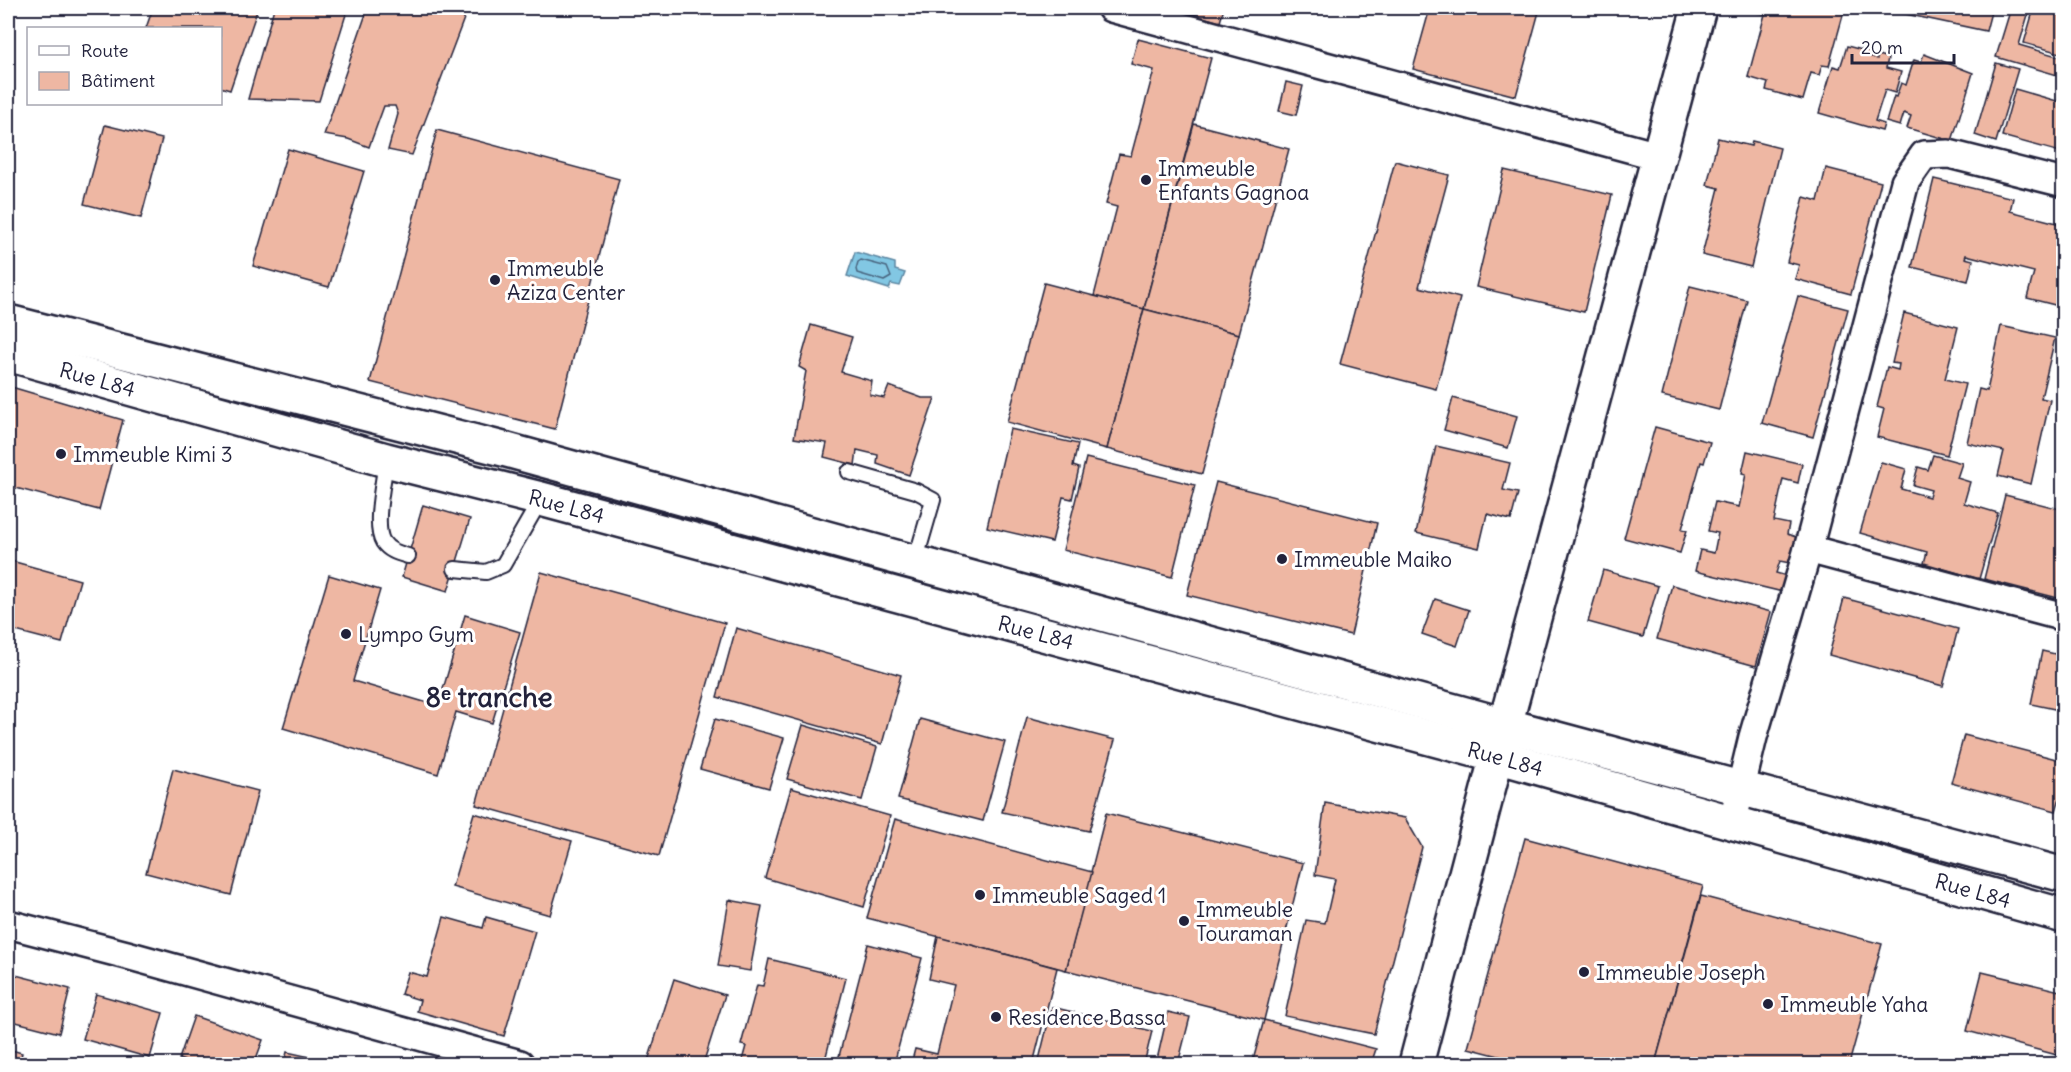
<svg xmlns="http://www.w3.org/2000/svg" width="2071" height="1072" font-family="Delius,sans-serif">
	<rect width="100%" height="100%" fill="#fff"/>
	<filter id="ink" filterUnits="userSpaceOnUse"><feTurbulence type="fractalNoise" baseFrequency=".0167" numOctaves="2"/><feDisplacementMap in="SourceGraphic" scale="12" xChannelSelector="R" yChannelSelector="G"/><feConvolveMatrix kernelMatrix="1 2 1 2 8 2 1 2 1" color-interpolation-filters="sRGB"/></filter>
	<g filter="url(#ink)">
		<path fill="#82c7e3" stroke="#5c85a0" stroke-width="1.5" d="M 855,252 L 895,263 L 895,270 L 905,273 L 900,286 L 891,284 L 889,289 L 847,276 Z"/>
		<g fill="none" stroke-linecap="round" stroke-linejoin="round">
			<path stroke="#48647e" stroke-width="1.5" d="M 861,260 L 887,267 L 891,277 L 884,281 L 857,273 L 856,269 L 858,262 Z"/>
		</g>
		<g fill="#eeb7a3" stroke="#22223b" stroke-width="1.5">
			<path d="M 153,8 L 258,8 L 230,90 L 220,87 L 220,28 L 146,28 Z"/>
			<path d="M 274,8 L 348,8 L 319,101 L 248,99 Z"/>
			<path d="M 368,8 L 468,8 L 412,155 L 388,150 L 398,114 L 395,106 L 384,106 L 369,147 L 348,139 L 324,135 Z"/>
			<path d="M 1186,8 L 1224,8 L 1220,22 L 1185,12 Z"/>
			<path d="M 1430,8 L 1540,8 L 1516,96 L 1413,69 Z"/>
			<path d="M 1756,8 L 1845,8 L 1829,66 L 1822,65 L 1819,75 L 1811,73 L 1803,100 L 1766,90 L 1768,83 L 1748,77 L 1765,14 L 1754,12 Z"/>
			<path d="M 1877,8 L 1992,8 L 1986,31 Z"/>
			<path d="M 2011,8 L 2030,8 L 2019,45 L 2064,58 L 2064,77 L 1996,57 Z"/>
			<path d="M 2034,8 L 2064,8 L 2064,54 L 2024,43 Z"/>
			<path d="M 1138,39 L 1211,58 L 1144,309 L 1094,296 L 1117,207 L 1106,204 L 1119,154 L 1131,156 L 1154,70 L 1131,64 Z"/>
			<path d="M 1847,46 L 1870,52 L 1869,56 L 1877,59 L 1878,55 L 1888,58 L 1886,68 L 1901,72 L 1895,93 L 1885,90 L 1875,121 L 1884,124 L 1882,131 L 1819,113 L 1833,66 L 1840,68 Z"/>
			<path d="M 1924,54 L 1973,73 L 1952,141 L 1907,128 L 1911,116 L 1904,113 L 1900,126 L 1886,122 L 1894,96 L 1896,97 L 1901,83 L 1906,85 L 1914,60 L 1921,62 Z"/>
			<path d="M 1996,63 L 2018,69 L 1996,142 L 1975,135 Z"/>
			<path d="M 1286,82 L 1303,86 L 1296,115 L 1279,111 Z"/>
			<path d="M 2015,89 L 2064,103 L 2064,153 L 2002,136 Z"/>
			<path d="M 1194,124 L 1289,149 L 1239,334 L 1144,309 Z"/>
			<path d="M 105,125 L 162,139 L 141,218 L 84,204 Z"/>
			<path d="M 437,130 L 619,179 L 555,429 L 370,382 Z"/>
			<path d="M 1718,138 L 1751,146 L 1752,141 L 1780,148 L 1751,267 L 1702,255 L 1719,188 L 1707,185 Z"/>
			<path d="M 288,149 L 364,171 L 329,287 L 253,266 Z"/>
			<path d="M 1395,161 L 1449,175 L 1419,287 L 1460,298 L 1436,389 L 1340,364 Z"/>
			<path d="M 1826,168 L 1881,182 L 1851,294 L 1795,279 L 1799,265 L 1787,262 L 1804,197 L 1818,201 Z"/>
			<path d="M 1504,170 L 1612,195 L 1584,312 L 1476,287 Z"/>
			<path d="M 1934,179 L 2013,198 L 2010,211 L 2061,224 L 2064,213 L 2064,289 L 2059,306 L 2027,298 L 2034,272 L 1966,255 L 1965,258 L 1973,260 L 1968,281 L 1912,267 Z"/>
			<path d="M 1044,283 L 1144,309 L 1107,449 L 1007,422 Z"/>
			<path d="M 1690,286 L 1747,300 L 1719,410 L 1662,396 Z"/>
			<path d="M 1798,296 L 1848,309 L 1813,437 L 1762,423 Z"/>
			<path d="M 1144,309 L 1239,334 L 1202,474 L 1107,449 Z"/>
			<path d="M 1904,313 L 1958,327 L 1945,379 L 1965,384 L 1947,455 L 1877,437 L 1884,409 L 1877,407 L 1887,367 L 1898,370 L 1899,364 L 1892,363 Z"/>
			<path d="M 811,325 L 852,337 L 841,372 L 872,381 L 870,395 L 884,398 L 889,386 L 922,398 L 935,398 L 909,475 L 877,464 L 878,455 L 857,450 L 855,465 L 824,457 L 827,443 L 794,438 L 806,371 L 799,367 Z"/>
			<path d="M 2001,326 L 2055,338 L 2041,398 L 2050,400 L 2031,484 L 1998,476 L 2004,451 L 1967,443 L 1979,389 L 1987,391 Z"/>
			<path d="M 8,386 L 123,420 L 99,510 L 8,486 Z"/>
			<path d="M 1453,398 L 1517,416 L 1508,448 L 1444,430 Z"/>
			<path d="M 1655,427 L 1710,442 L 1704,463 L 1701,462 L 1682,529 L 1687,530 L 1680,553 L 1624,538 Z"/>
			<path d="M 1010,429 L 1078,444 L 1073,466 L 1079,468 L 1072,499 L 1063,497 L 1052,542 L 987,527 Z"/>
			<path d="M 1436,446 L 1510,463 L 1503,490 L 1518,493 L 1511,520 L 1487,514 L 1479,548 L 1416,533 Z"/>
			<path d="M 1747,451 L 1802,464 L 1798,483 L 1783,479 L 1774,521 L 1789,524 L 1787,534 L 1796,537 L 1790,563 L 1780,561 L 1776,573 L 1787,576 L 1783,592 L 1695,571 L 1700,550 L 1714,553 L 1718,533 L 1708,531 L 1715,502 L 1739,507 L 1746,474 L 1742,473 Z"/>
			<path d="M 1933,455 L 1962,463 L 1957,478 L 1970,482 L 1964,503 L 1998,513 L 1979,579 L 1924,563 L 1927,552 L 1860,533 L 1881,462 L 1906,469 L 1901,489 L 1929,497 L 1931,490 L 1913,485 L 1918,467 L 1928,470 Z"/>
			<path d="M 1086,458 L 1195,485 L 1172,577 L 1063,550 Z"/>
			<path d="M 1216,482 L 1377,523 L 1351,635 L 1187,595 Z"/>
			<path d="M 2005,495 L 2064,510 L 2061,528 L 2064,528 L 2064,574 L 2058,598 L 1984,579 Z"/>
			<path d="M 423,505 L 470,519 L 448,591 L 402,577 Z"/>
			<path d="M 8,560 L 80,580 L 62,643 L 8,629 Z"/>
			<path d="M 1603,570 L 1658,586 L 1643,637 L 1588,622 Z"/>
			<path d="M 541,572 L 725,623 L 659,856 L 476,805 Z"/>
			<path d="M 329,575 L 380,590 L 353,681 L 438,706 L 465,615 L 520,632 L 492,723 L 456,712 L 438,774 L 283,728 Z"/>
			<path d="M 1672,585 L 1771,612 L 1756,666 L 1657,639 Z"/>
			<path d="M 1844,598 L 1958,629 L 1943,686 L 1829,655 Z"/>
			<path d="M 1435,599 L 1469,610 L 1457,646 L 1422,634 Z"/>
			<path d="M 736,628 L 901,675 L 882,744 L 717,697 Z"/>
			<path d="M 2042,651 L 2064,656 L 2064,711 L 2031,704 Z"/>
			<path d="M 1027,717 L 1115,740 L 1089,831 L 1002,812 Z"/>
			<path d="M 715,719 L 784,738 L 769,788 L 700,769 Z"/>
			<path d="M 920,719 L 1005,742 L 983,821 L 898,799 Z"/>
			<path d="M 803,725 L 877,747 L 862,800 L 787,779 Z"/>
			<path d="M 1964,735 L 2064,761 L 2064,784 L 2056,811 L 1951,783 Z"/>
			<path d="M 173,769 L 258,791 L 231,895 L 146,873 Z"/>
			<path d="M 791,788 L 890,816 L 864,907 L 765,878 Z"/>
			<path d="M 1325,803 L 1405,818 L 1422,847 L 1374,1034 L 1285,1016 L 1306,920 L 1325,923 L 1335,879 L 1315,875 Z"/>
			<path d="M 474,813 L 572,841 L 550,915 L 452,887 Z"/>
			<path d="M 1106,813 L 1303,863 L 1264,1020 L 1066,970 Z"/>
			<path d="M 895,819 L 1092,872 L 1066,970 L 867,918 Z"/>
			<path d="M 1525,838 L 1703,886 L 1655,1064 L 1530,1064 L 1468,1048 Z"/>
			<path d="M 1701,896 L 1882,944 L 1849,1064 L 1655,1064 Z"/>
			<path d="M 729,900 L 762,906 L 750,971 L 718,966 Z"/>
			<path d="M 444,917 L 483,928 L 486,917 L 535,931 L 504,1036 L 417,1011 L 420,1000 L 401,994 L 408,972 L 427,977 Z"/>
			<path d="M 938,936 L 1057,968 L 1033,1064 L 911,1064 L 915,1049 L 937,1054 L 954,985 L 929,979 Z"/>
			<path d="M 868,944 L 922,958 L 894,1064 L 837,1064 Z"/>
			<path d="M 769,959 L 846,978 L 824,1064 L 741,1064 L 746,1046 L 741,1045 L 757,985 L 763,986 Z"/>
			<path d="M 1982,972 L 2064,992 L 2064,1030 L 2057,1055 L 1967,1031 Z"/>
			<path d="M 8,973 L 70,989 L 59,1033 L 8,1020 Z"/>
			<path d="M 674,979 L 725,995 L 703,1064 L 647,1064 Z"/>
			<path d="M 96,994 L 163,1013 L 150,1058 L 83,1039 Z"/>
			<path d="M 1052,1007 L 1152,1031 L 1144,1064 L 1038,1064 Z"/>
			<path d="M 1168,1012 L 1190,1017 L 1178,1064 L 1156,1064 Z"/>
			<path d="M 194,1016 L 263,1040 L 254,1064 L 194,1064 L 179,1059 Z"/>
			<path d="M 1264,1020 L 1376,1049 L 1371,1064 L 1252,1064 Z"/>
			<path d="M 8,1049 L 22,1053 L 19,1064 L 8,1064 Z"/>
			<path d="M 287,1052 L 342,1064 L 284,1064 Z"/>
		</g>
		<g fill="none" stroke-linecap="round" stroke-linejoin="round">
			<g stroke="#22223b" stroke-width="18">
				<g id="lane">
					<path d="M 386,461 C 384,480 373,526 383,542 C 389,551 398,553 408,556"/>
					<path d="M 849,472 L 916,491 L 933,500 L 915,562"/>
					<path d="M 455,569 L 486,572 L 503,565 L 541,499"/>
				</g>
			</g>
			<g stroke="#22223b" stroke-width="32">
				<g id="street">
					<path d="M 1111,8 L 1658,156"/>
					<path d="M 1808,549 L 2064,617"/>
					<path d="M 1732,824 L 1753,737 L 1808,549 L 1905,182 L 1924,155 L 1949,154 L 2064,183"/>
					<path d="M 8,924 L 127,955 L 520,1064"/>
				</g>
			</g>
			<g stroke="#22223b" stroke-width="38">
				<g id="secondary">
					<path d="M 8,322 L 507,450 L 1505,725 L 2064,875"/>
					<path id="s1" d="M 8,354 L 386,460 L 541,499 L 1497,756 L 2064,916"/>
					<path d="M 1416,1064 L 1505,725 L 1699,8"/>
				</g>
			</g>
			<use href="#lane" stroke="#fff" stroke-width="14"/>
			<use href="#street" stroke="#fff" stroke-width="27"/>
			<use href="#secondary" stroke="#fff" stroke-width="33"/>
		</g>
	</g>
	<g fill="#22223b" stroke="#fff" stroke-width="2">
		<circle cx="1146" cy="180" r="6"/>
		<circle cx="495" cy="280" r="6"/>
		<circle cx="61" cy="454" r="6"/>
		<circle cx="1282" cy="559" r="6"/>
		<circle cx="346" cy="634" r="6"/>
		<circle cx="980" cy="895" r="6"/>
		<circle cx="1184" cy="921" r="6"/>
		<circle cx="1584" cy="972" r="6"/>
		<circle cx="1768" cy="1004" r="6"/>
		<circle cx="996" cy="1017" r="6"/>
	</g>
	<g text-anchor="middle" dominant-baseline="central" stroke-width="6" stroke-linejoin="round" paint-order="stroke">
		<g font-size="21" fill="#22223b" stroke="#fff" text-anchor="start">
			<text x="1158" y="168">Immeuble<tspan x="1158" dy="24">Enfants Gagnoa</tspan></text>
			<text x="507" y="268">Immeuble<tspan x="507" dy="24">Aziza Center</tspan></text>
			<text x="73" y="454">Immeuble Kimi 3</text>
			<text x="1294" y="559">Immeuble Maiko</text>
			<text x="358" y="634">Lympo Gym</text>
			<text x="992" y="895">Immeuble Saged 1</text>
			<text x="1196" y="909">Immeuble<tspan x="1196" dy="24">Touraman</tspan></text>
			<text x="1596" y="972">Immeuble Joseph</text>
			<text x="1780" y="1004">Immeuble Yaha</text>
			<text x="1008" y="1017">Residence Bassa</text>
		</g>
		<g font-size="21" fill="#22223b" stroke="#fff">
			<text stroke="none"><textPath href="#s1" startOffset="93">Rue L84</textPath></text>
			<text stroke="none"><textPath href="#s1" startOffset="579">Rue L84</textPath></text>
			<text stroke="none"><textPath href="#s1" startOffset="1065">Rue L84</textPath></text>
			<text stroke="none"><textPath href="#s1" startOffset="1551">Rue L84</textPath></text>
			<text stroke="none"><textPath href="#s1" startOffset="2037">Rue L84</textPath></text>
		</g>
		<g font-size="27" font-weight="bold" fill="#22223b" stroke="#fff">
			<text x="489" y="697">8ᵉ tranche</text>
		</g>
	</g>
	<rect width="2071" height="1072" fill="none" stroke="#fff" stroke-width="30"/>
	<rect x="15" y="15" width="2041" height="1042" fill="none" stroke="#22223b" stroke-width="2" filter="url(#ink)"/>
	<rect x="27" y="27" width="195" height="78" fill="#ffffff" stroke="#a7a7b1" stroke-width="1.5"/>
	<rect x="39" y="46" width="30" height="9" fill="#ffffff" stroke="#a7a7b1" stroke-width="1.5"/>
	<text x="81" y="57" font-size="18" fill="#22223b">Route</text>
	<rect x="39" y="72" width="30" height="18" fill="#eeb7a3" stroke="#a7a7b1" stroke-width="1.5"/>
	<text x="81" y="87" font-size="18" fill="#22223b">Bâtiment</text>
	<path d="M1852 54v9h102v-9" fill="none" stroke="#22223b" stroke-width="3"/>
	<text x="1861" y="54" font-size="18" fill="#22223b" stroke="#ffffff" stroke-width="4.5" paint-order="stroke">20 m</text>
</svg>
